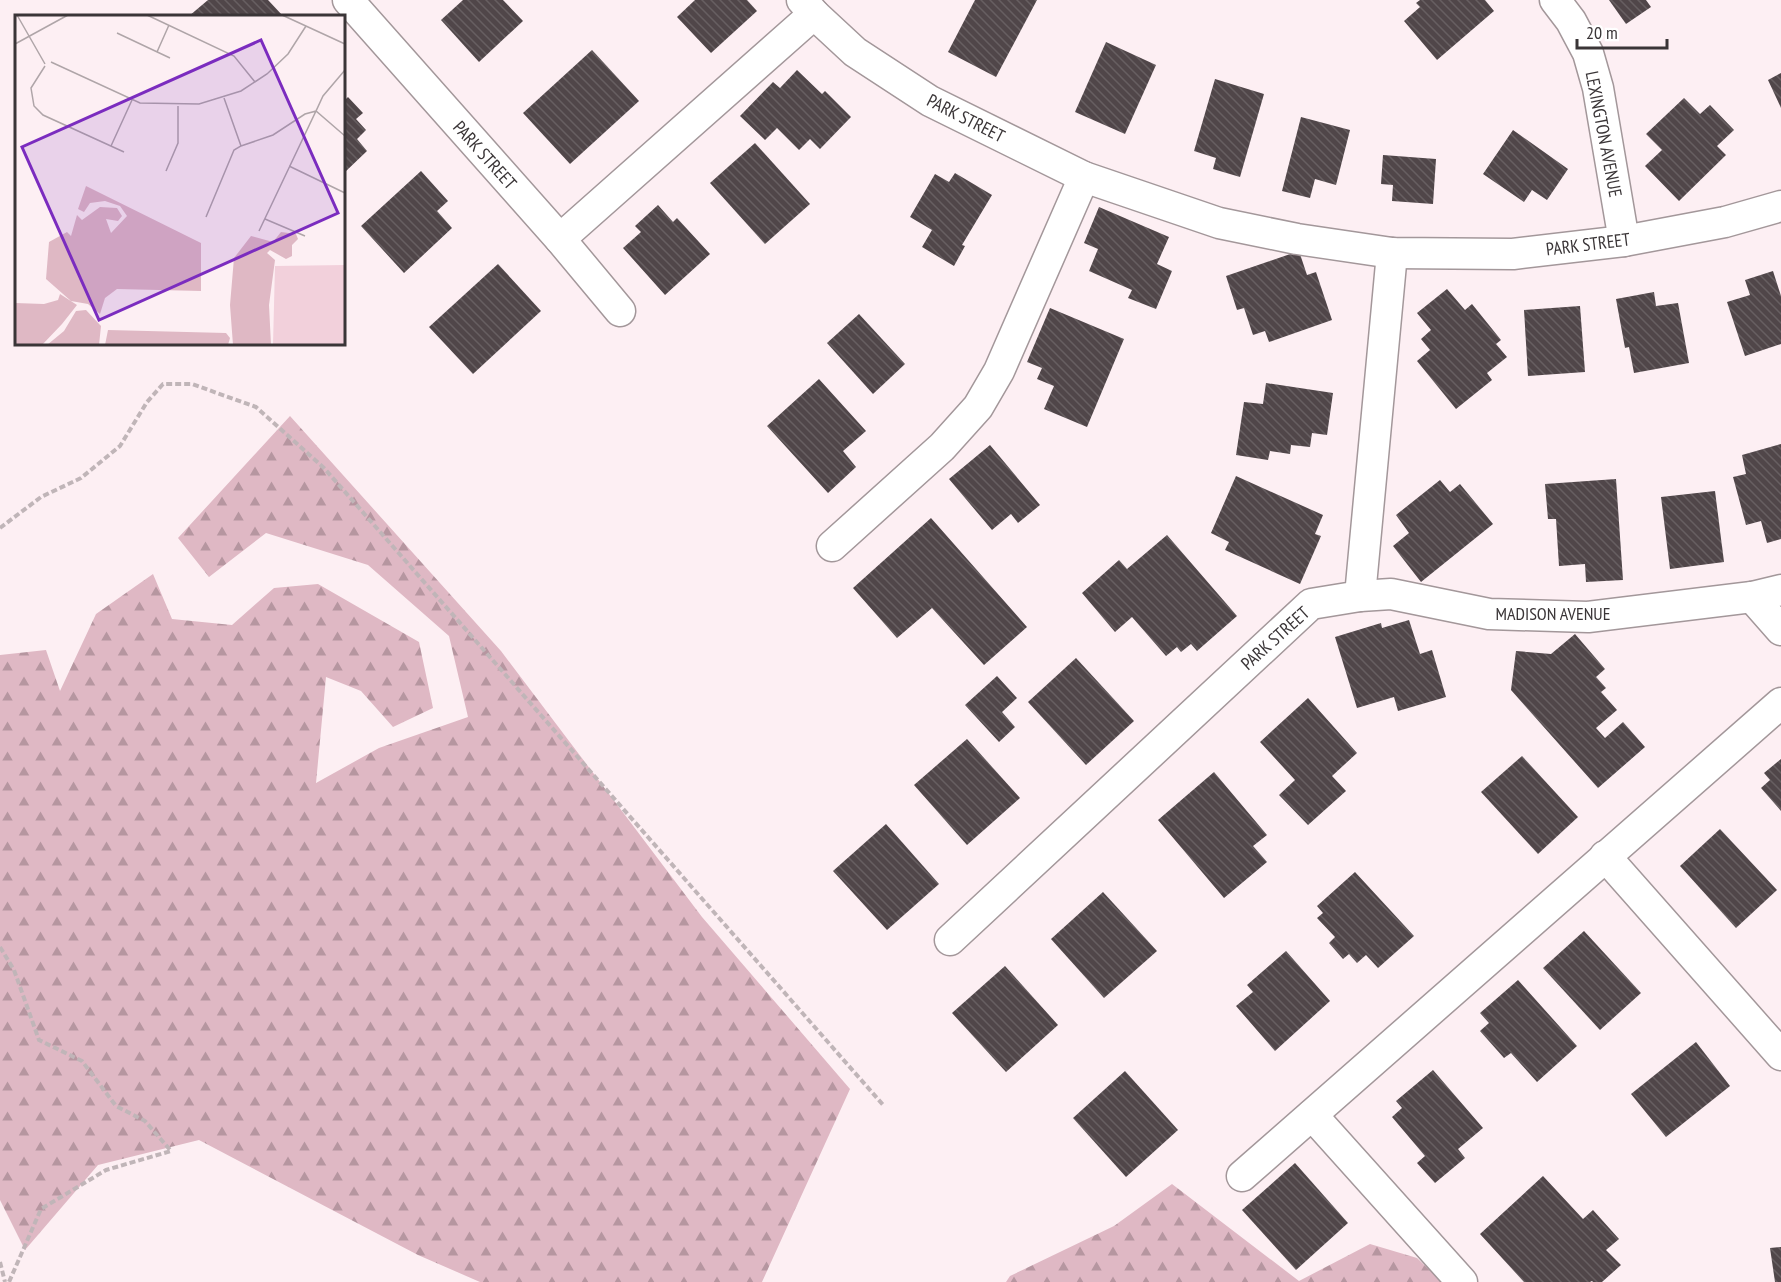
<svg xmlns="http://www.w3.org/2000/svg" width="1781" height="1282" font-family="'PT Sans Narrow',sans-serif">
	<defs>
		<pattern id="forest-firs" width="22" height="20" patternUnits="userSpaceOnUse" patternTransform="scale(1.5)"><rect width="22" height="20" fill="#dfb8c4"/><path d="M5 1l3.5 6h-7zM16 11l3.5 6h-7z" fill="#b696a0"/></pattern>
		<pattern id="building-back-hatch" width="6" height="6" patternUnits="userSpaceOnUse" patternTransform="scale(1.5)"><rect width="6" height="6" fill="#504649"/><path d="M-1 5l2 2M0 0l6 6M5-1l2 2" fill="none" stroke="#675f61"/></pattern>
	</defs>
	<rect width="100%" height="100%" fill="#fdeff3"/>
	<g fill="url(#forest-firs)">
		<path d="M 290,416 L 501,651 L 702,917 L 850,1089 L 762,1282 L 480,1282 L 418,1255 L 199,1140 L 98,1165 L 25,1250 L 0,1200 L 0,655 L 46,650 L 60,691 L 96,614 L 153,574 L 172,619 L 232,625 L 274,588 L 318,584 L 419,642 L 433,708 L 393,727 L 361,691 L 326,677 L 316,783 L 379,748 L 468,717 L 449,636 L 368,565 L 266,533 L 209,577 L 178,538 Z"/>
		<path d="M 1172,1184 L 1299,1281 L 1370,1244 L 1417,1258 L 1442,1282 L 1006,1282 L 1010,1276 L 1114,1226 Z"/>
	</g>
	<g fill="url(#building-back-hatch)">
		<path d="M 208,0 L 268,0 L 283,16 L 189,16 Z"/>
		<path d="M 463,0 L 503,0 L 523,21 L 479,62 L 441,20 Z"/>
		<path d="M 695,0 L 747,0 L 757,11 L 711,53 L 677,17 Z"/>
		<path d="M 975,0 L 1037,0 L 996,77 L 948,52 Z"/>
		<path d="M 1420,0 L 1485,0 L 1494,11 L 1437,60 L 1404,21 L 1420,7 L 1416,3 Z"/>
		<path d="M 1609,0 L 1646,0 L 1651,7 L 1626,24 Z"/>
		<path d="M 1106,42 L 1156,65 L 1125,134 L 1075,112 Z"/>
		<path d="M 592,50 L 639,101 L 570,164 L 523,113 Z"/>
		<path d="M 797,70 L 822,94 L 825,91 L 851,117 L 820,149 L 810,139 L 799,150 L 777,128 L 765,140 L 740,116 L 773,82 L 780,88 Z"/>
		<path d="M 1781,73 L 1781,108 L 1768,80 Z"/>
		<path d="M 1215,79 L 1264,94 L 1240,177 L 1213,169 L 1216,158 L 1194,151 Z"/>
		<path d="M 348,97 L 363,113 L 356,119 L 366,130 L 357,139 L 367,151 L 344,173 L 344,101 Z"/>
		<path d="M 1684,98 L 1700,114 L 1710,105 L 1734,130 L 1717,146 L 1726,155 L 1679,201 L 1645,166 L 1662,150 L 1646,134 Z"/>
		<path d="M 1301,117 L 1350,130 L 1336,185 L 1315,179 L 1310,198 L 1282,191 Z"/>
		<path d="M 1513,130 L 1568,169 L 1547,200 L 1532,190 L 1524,202 L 1483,174 Z"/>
		<path d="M 755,143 L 810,204 L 765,244 L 710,183 Z"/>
		<path d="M 1383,155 L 1436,159 L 1433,204 L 1392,201 L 1393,185 L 1381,184 Z"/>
		<path d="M 421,171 L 448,201 L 437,211 L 452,228 L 404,273 L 361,226 Z"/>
		<path d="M 955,173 L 992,195 L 962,245 L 965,246 L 954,266 L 922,247 L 932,230 L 910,217 L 935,174 L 949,182 Z"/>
		<path d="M 658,205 L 673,222 L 677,218 L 710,254 L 665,295 L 623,248 L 641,232 L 635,226 Z"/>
		<path d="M 1099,207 L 1169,237 L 1157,264 L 1172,271 L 1156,309 L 1128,298 L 1132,290 L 1089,271 L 1098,249 L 1084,243 Z"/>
		<path d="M 1299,251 L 1307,275 L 1316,272 L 1332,320 L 1269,342 L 1265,331 L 1253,335 L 1244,308 L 1237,310 L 1226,276 Z"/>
		<path d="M 498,264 L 541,311 L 473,374 L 429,327 Z"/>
		<path d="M 1773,271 L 1781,296 L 1781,344 L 1745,356 L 1727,302 L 1750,295 L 1745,280 Z"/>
		<path d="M 1447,289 L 1465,310 L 1472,304 L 1501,340 L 1496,344 L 1507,357 L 1487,373 L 1492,380 L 1456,409 L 1417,361 L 1430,350 L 1421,339 L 1431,330 L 1417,313 Z"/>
		<path d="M 1654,292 L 1656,306 L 1678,303 L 1689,363 L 1634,373 L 1629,347 L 1625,348 L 1616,299 Z"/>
		<path d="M 1580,306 L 1585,372 L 1528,376 L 1524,310 Z"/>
		<path d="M 1050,308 L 1124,339 L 1087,427 L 1044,409 L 1054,386 L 1037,379 L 1042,368 L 1027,362 Z"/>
		<path d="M 859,314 L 905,364 L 873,394 L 827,343 Z"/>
		<path d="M 819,379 L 866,431 L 843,451 L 856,467 L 828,493 L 767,426 Z"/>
		<path d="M 1266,383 L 1333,393 L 1327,435 L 1312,433 L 1310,447 L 1291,445 L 1290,454 L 1270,451 L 1268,460 L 1236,455 L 1244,402 L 1263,404 Z"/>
		<path d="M 1781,444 L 1781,539 L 1767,543 L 1761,521 L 1746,525 L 1733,477 L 1746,474 L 1742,455 Z"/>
		<path d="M 990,445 L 1040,505 L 1018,523 L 1011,514 L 992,530 L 949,479 Z"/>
		<path d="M 1236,476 L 1323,515 L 1315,534 L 1321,536 L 1300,584 L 1225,550 L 1229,542 L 1211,533 Z"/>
		<path d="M 1616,479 L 1623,580 L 1586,582 L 1585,564 L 1559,566 L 1556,519 L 1548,519 L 1545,484 Z"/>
		<path d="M 1440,480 L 1450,492 L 1460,484 L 1493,524 L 1421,582 L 1393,546 L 1409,533 L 1396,515 Z"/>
		<path d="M 1715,491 L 1724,562 L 1670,569 L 1661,497 Z"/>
		<path d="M 931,518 L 1027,627 L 984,665 L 932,608 L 897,638 L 853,588 Z"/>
		<path d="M 1167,535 L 1237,616 L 1197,651 L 1191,644 L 1181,652 L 1177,647 L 1166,656 L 1132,617 L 1115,632 L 1082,593 L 1119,560 L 1127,569 Z"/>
		<path d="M 1409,620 L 1420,654 L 1432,650 L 1446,697 L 1398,711 L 1394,697 L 1357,708 L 1335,637 L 1381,623 L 1382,628 Z"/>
		<path d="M 1575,634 L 1605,669 L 1596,677 L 1606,688 L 1601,692 L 1617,710 L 1596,728 L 1605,738 L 1623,722 L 1645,747 L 1598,788 L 1511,690 L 1516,651 L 1551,654 Z"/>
		<path d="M 1076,658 L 1134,721 L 1086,765 L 1028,702 Z"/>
		<path d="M 997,676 L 1017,698 L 1002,712 L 1015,727 L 999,742 L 965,705 Z"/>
		<path d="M 1308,698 L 1357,753 L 1332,776 L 1346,791 L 1308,825 L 1279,795 L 1295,780 L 1260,742 Z"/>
		<path d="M 967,739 L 1020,798 L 967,845 L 914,785 Z"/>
		<path d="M 1522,756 L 1578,817 L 1538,854 L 1481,792 Z"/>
		<path d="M 1781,759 L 1781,811 L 1761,788 L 1770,780 L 1764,773 Z"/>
		<path d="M 1214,772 L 1267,835 L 1253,846 L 1267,862 L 1224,898 L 1158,820 Z"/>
		<path d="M 886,824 L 939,884 L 887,930 L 833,871 Z"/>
		<path d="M 1720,829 L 1777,890 L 1736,928 L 1680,866 Z"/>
		<path d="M 1355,872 L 1414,936 L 1378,968 L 1366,955 L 1357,963 L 1349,954 L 1343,959 L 1329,943 L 1335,937 L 1317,918 L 1323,913 L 1317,906 Z"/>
		<path d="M 1103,892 L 1157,951 L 1104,998 L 1051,939 Z"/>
		<path d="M 1584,931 L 1641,993 L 1600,1030 L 1543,968 Z"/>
		<path d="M 1286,951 L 1330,1001 L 1275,1051 L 1236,1006 L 1253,992 L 1247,985 Z"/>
		<path d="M 1005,966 L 1058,1025 L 1006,1072 L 952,1013 Z"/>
		<path d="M 1518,980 L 1577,1046 L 1537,1082 L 1511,1053 L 1504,1058 L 1480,1031 L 1489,1023 L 1480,1013 Z"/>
		<path d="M 1696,1042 L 1730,1086 L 1666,1137 L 1631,1094 Z"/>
		<path d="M 1433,1070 L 1483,1128 L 1458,1149 L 1465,1158 L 1435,1183 L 1417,1163 L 1425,1156 L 1392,1117 L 1402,1108 L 1396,1101 Z"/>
		<path d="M 1125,1071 L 1178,1130 L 1126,1177 L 1073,1118 Z"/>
		<path d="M 1295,1163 L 1348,1223 L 1296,1270 L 1242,1210 Z"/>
		<path d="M 1543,1176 L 1583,1219 L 1593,1210 L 1619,1239 L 1606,1250 L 1621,1265 L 1602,1282 L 1593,1282 L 1592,1281 L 1590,1282 L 1524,1282 L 1480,1234 Z"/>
		<path d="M 1781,1247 L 1781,1282 L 1775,1282 L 1770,1248 Z"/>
	</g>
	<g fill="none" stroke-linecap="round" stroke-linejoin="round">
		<g stroke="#a3979a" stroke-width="33">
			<g id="minor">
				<path d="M 348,0 L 560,239 L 620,311"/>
				<path d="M 802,0 L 814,14 L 855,52 L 930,101 L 1084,177 L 1219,223 L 1297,239 L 1392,253 L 1513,254 L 1624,241 L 1725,222 L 1781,206"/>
				<path d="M 1555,0 L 1571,21 L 1588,53 L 1598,88 L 1624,241"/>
				<path d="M 560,239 L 814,14"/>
				<path d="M 832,546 L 942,447 L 978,407 L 999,371 L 1084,177"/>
				<path d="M 1360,596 L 1391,594 L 1489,614 L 1588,617 L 1752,597 L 1781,590"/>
				<path d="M 1752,597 L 1781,630"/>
				<path d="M 1605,856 L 1781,1055"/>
				<path d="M 950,940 L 1311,604 L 1360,596 L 1392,253"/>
				<path d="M 1312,1115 L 1462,1282"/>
				<path d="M 1242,1176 L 1781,703"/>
			</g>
		</g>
		<g stroke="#c0b5b8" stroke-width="4" stroke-dasharray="6 3" stroke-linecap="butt">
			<path d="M 0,528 L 41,497 L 81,478 L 120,446 L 147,402 L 163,384 L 192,384 L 256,407 L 324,468 L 884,1106"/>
			<path d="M 0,947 L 14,970 L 39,1040 L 82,1061 L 116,1106 L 145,1121 L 171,1151 L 106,1170 L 41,1209 L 9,1282"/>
			<path d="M 0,1262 L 5,1282"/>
		</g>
		<use href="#minor" stroke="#fff" stroke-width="30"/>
	</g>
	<g text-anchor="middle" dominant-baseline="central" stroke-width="6" stroke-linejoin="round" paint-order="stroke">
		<g font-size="18" fill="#3a3537" stroke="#fff">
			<text transform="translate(966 118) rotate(27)">PARK STREET</text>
			<text transform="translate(1604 134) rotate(79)">LEXINGTON AVENUE</text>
			<text transform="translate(485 155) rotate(48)">PARK STREET</text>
			<text transform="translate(1588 244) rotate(-7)">PARK STREET</text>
			<text x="1553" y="613">MADISON AVENUE</text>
			<text transform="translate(1275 638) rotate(-42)">PARK STREET</text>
		</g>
	</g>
	<g transform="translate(15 15)">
		<rect width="330" height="330" fill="#fdeff3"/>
		<path d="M 330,250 L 330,330 L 258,330 L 260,251 Z" fill="#f2d0db"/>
		<path d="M 71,171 L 186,228 L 186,276 L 102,274 L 90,283 L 85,299 L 73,289 L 56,286 L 31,264 L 34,227 L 52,217 L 56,221 L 62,200 L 67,205 L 85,192 L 102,193 L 107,201 L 103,206 L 91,204 L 96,218 L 112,201 L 105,191 L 90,186 L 75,188 L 69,197 L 63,194 ZM 266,217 L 281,219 L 283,224 L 277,230 L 277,241 L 271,244 L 255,235 L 252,238 L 260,245 L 254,290 L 256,330 L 218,330 L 215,290 L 219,243 L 236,221 L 258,227 ZM 45,279 L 62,290 L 47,309 L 27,330 L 0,330 L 0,288 L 29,289 L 43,285 ZM 71,295 L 86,311 L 84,330 L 32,330 L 49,316 L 61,296 ZM 93,315 L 211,318 L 215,323 L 213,330 L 90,330 Z" fill="#dfb8c4"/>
		<path fill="none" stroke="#afa5a8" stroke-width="1.5" d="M 2,0 L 30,49M 132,0 L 219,41 L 240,67M 267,0 L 330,29M 102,18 L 155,43M 0,29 L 53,0M 142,37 L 154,10M 36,47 L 125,88 L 184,89 L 226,76 L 252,59 L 273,39 L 291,11M 30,51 L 16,73 L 19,91 L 28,100 L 109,137M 96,131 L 117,85M 226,131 L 258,120 L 290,99 L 301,96 L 308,81 L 330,55M 274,151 L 330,178M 151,156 L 163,128 L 163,91M 191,202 L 219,135 L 226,131 L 209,83M 250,204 L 290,221M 244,216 L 301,96 L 330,121"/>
		<path fill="#7b2cbf" fill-opacity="0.15" stroke="#7b2cbf" stroke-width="3" d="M 246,25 L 323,198 L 84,305 L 7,132 Z"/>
		<rect width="330" height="330" fill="none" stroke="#3a3537" stroke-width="3"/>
	</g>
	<path d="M1577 39v9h90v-9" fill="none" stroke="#3a3537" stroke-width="3"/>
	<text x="1586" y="39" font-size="18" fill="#3a3537" stroke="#ffffff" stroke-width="4.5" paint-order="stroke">20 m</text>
</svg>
